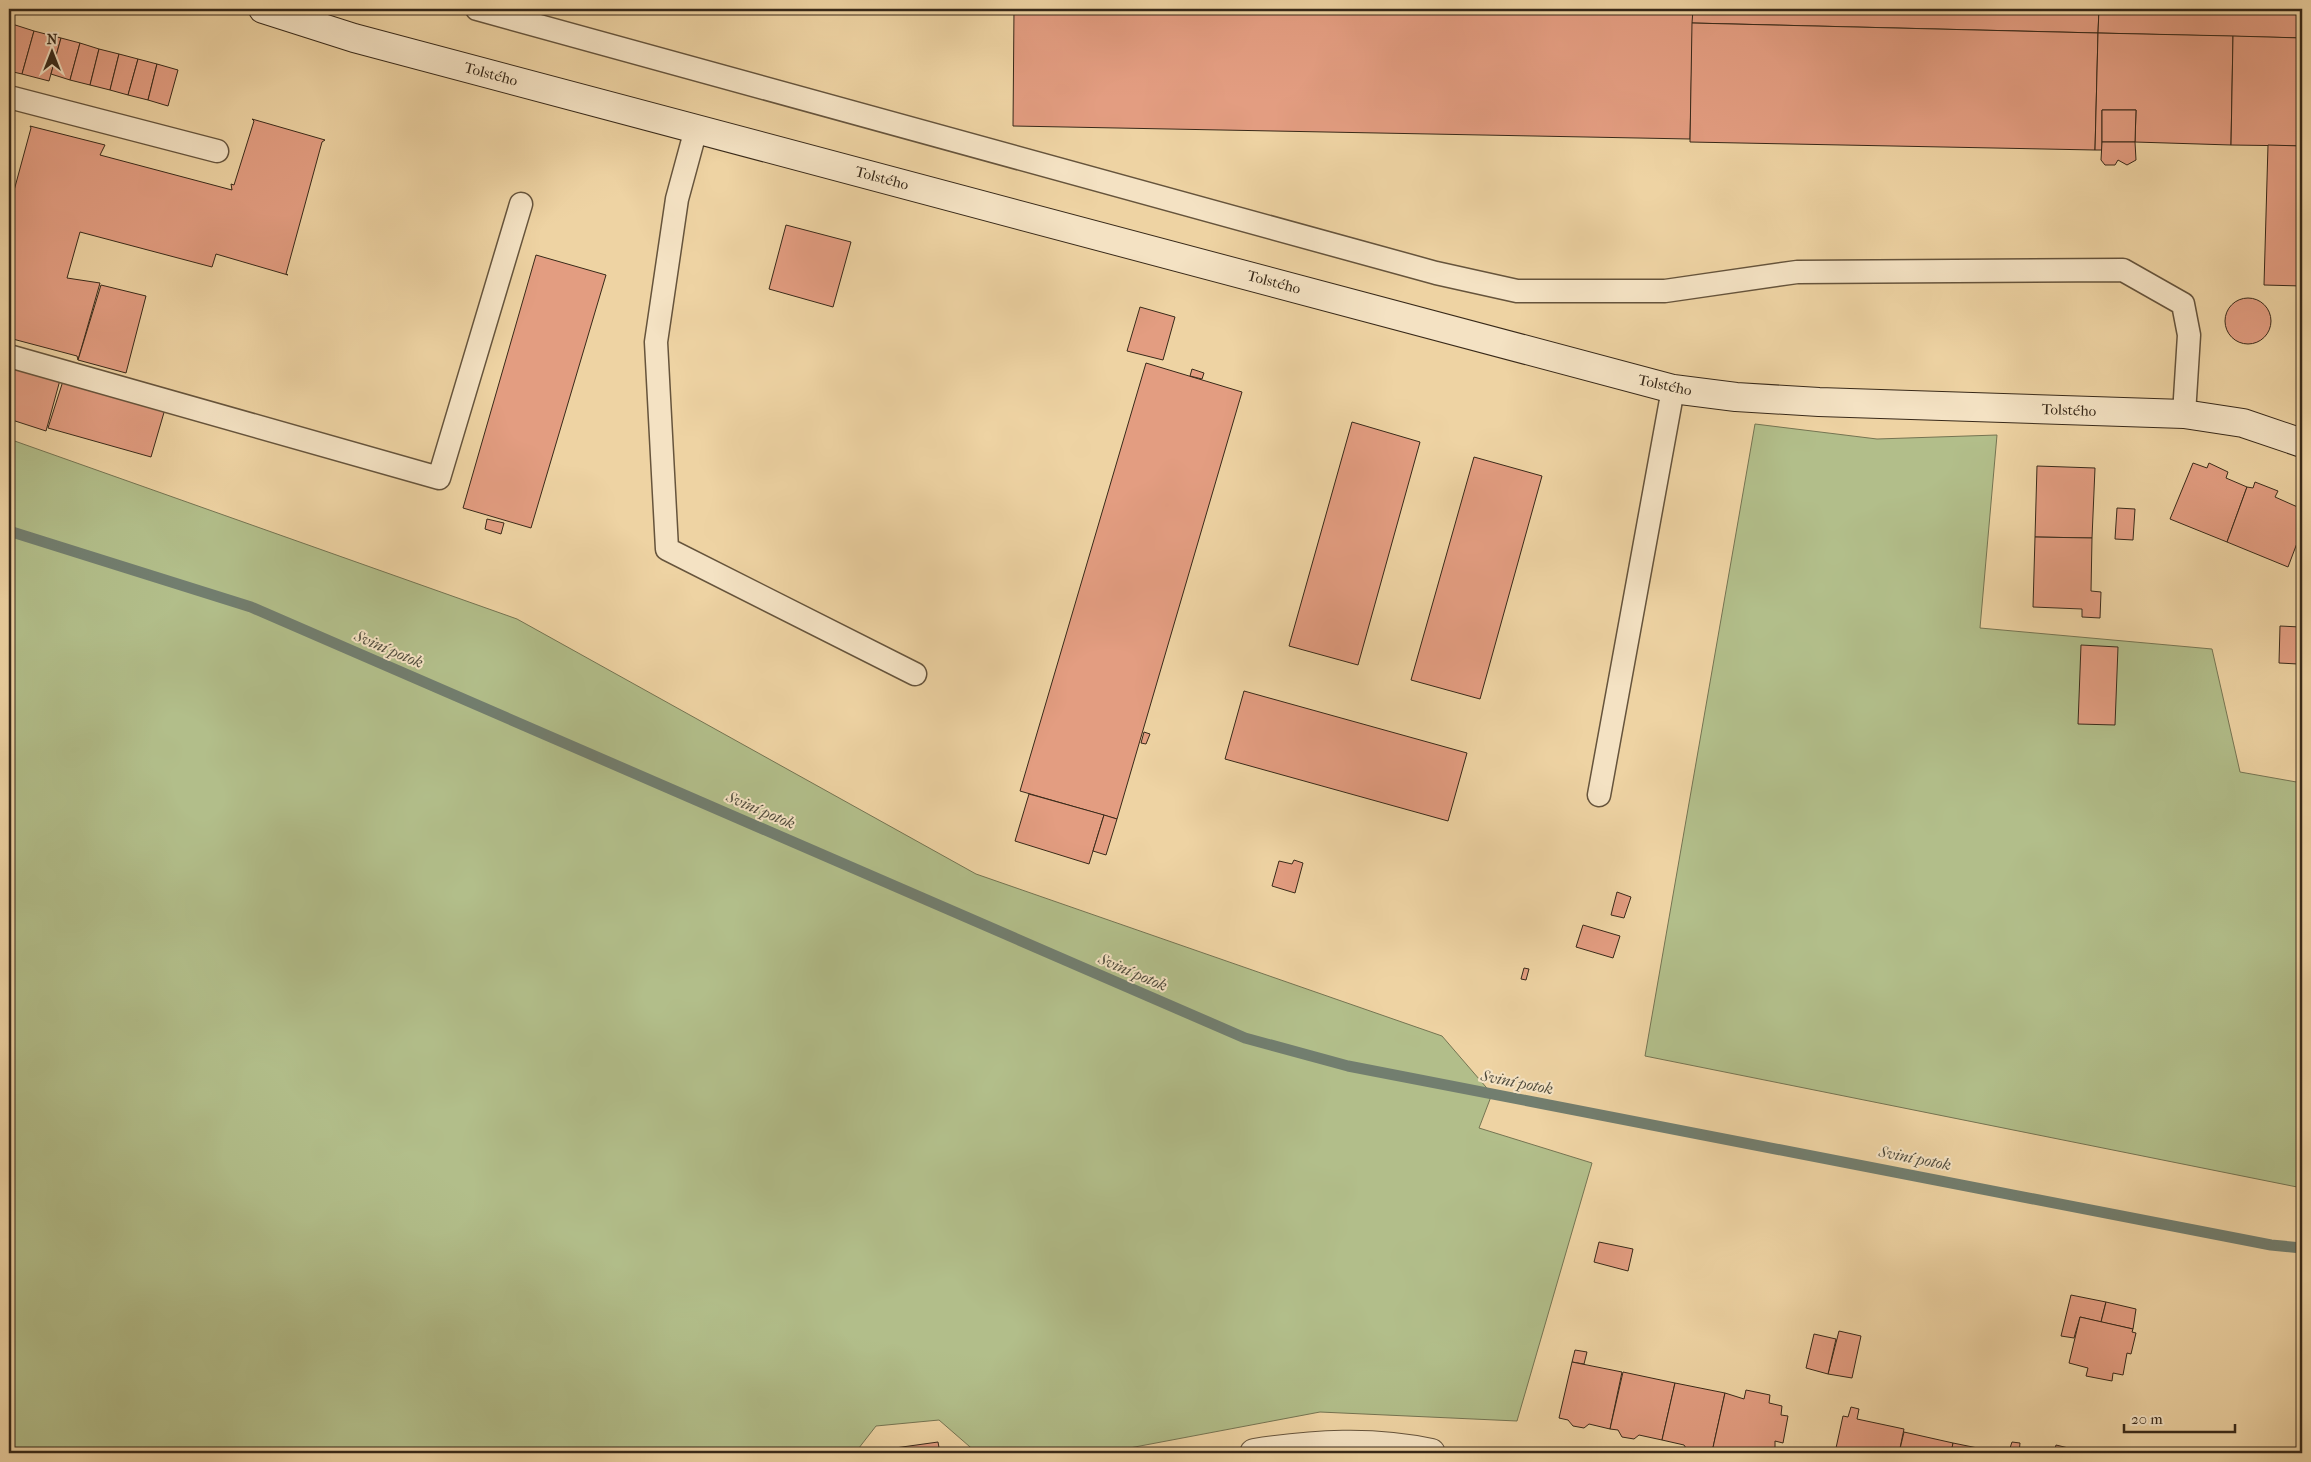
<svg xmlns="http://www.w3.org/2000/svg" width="2311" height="1462" font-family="'IM FELL French Canon',serif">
	<rect width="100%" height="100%" fill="#eed3a3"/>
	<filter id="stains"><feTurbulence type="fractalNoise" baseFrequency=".004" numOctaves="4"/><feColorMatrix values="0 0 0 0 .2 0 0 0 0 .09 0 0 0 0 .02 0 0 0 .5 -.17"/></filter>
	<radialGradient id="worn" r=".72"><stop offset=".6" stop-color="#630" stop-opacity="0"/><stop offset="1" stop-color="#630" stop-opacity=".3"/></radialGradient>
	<g fill="#b2be8a" stroke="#757452">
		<path d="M 1755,424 L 1877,439 L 1997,435 L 1980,628 L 2212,649 L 2240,772 L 2302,783 L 2302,1188 L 1645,1056 Z"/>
		<path d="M 9,439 L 517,619 L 976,874 L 1442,1036 L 1492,1094 L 1479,1128 L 1592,1163 L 1517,1421 L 1320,1412 L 1103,1453 L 977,1453 L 939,1420 L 876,1426 L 855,1453 L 9,1453 Z"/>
	</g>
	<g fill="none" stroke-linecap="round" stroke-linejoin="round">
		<path stroke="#727e6f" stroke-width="11" d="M 9,531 L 251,607 L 1245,1038 L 1348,1066 L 2271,1245 L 2302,1248"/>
	</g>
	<g fill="#e39d81" stroke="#382919">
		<path d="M 1014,9 L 1693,9 L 1690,139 L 1013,126 Z"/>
		<path d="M 1693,9 L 2099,9 L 2098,33 L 1692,23 Z"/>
		<path d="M 2099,9 L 2302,9 L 2302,38 L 2098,33 Z"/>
		<path d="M 9,23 L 34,31 L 22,74 L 9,71 Z"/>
		<path d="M 1692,23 L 2098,33 L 2095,150 L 1690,142 Z"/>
		<path d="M 34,31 L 61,38 L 49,81 L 22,74 Z"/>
		<path d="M 2098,33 L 2233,36 L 2231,145 L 2135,142 L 2136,110 L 2102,110 L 2102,150 L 2095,150 Z"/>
		<path d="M 2233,36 L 2302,38 L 2302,146 L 2231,145 Z"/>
		<path d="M 61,38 L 80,43 L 70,80 L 51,74 Z"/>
		<path d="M 80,43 L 99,49 L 90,85 L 70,80 Z"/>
		<path d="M 99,49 L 119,54 L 110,90 L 90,85 Z"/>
		<path d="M 119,54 L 138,59 L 128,95 L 110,90 Z"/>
		<path d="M 138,59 L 157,64 L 148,100 L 128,95 Z"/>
		<path d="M 157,64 L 178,70 L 168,106 L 148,100 Z"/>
		<path d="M 2102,110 L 2136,110 L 2135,142 L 2102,142 Z"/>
		<path d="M 252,119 L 325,140 L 322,142 L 286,274 L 288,275 L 216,254 L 212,267 L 80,232 L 67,278 L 100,283 L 78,360 L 77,356 L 9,338 L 9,209 L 31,128 L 30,126 L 105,145 L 100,155 L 232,190 L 231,184 L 234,185 L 254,121 Z"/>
		<path d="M 2102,142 L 2135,142 L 2136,160 L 2127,165 L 2118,160 L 2115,165 L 2105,165 L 2101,160 Z"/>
		<path d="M 2268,145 L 2302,146 L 2302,286 L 2264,285 Z"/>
		<path d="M 786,225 L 851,242 L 833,307 L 769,289 Z"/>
		<path d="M 536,255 L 606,275 L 531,528 L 463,508 Z"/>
		<path d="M 101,285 L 146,296 L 126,373 L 78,360 Z"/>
		<circle cx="2248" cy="321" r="23"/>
		<path d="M 1140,307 L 1175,317 L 1163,360 L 1127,351 Z"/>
		<path d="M 1146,363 L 1242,392 L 1117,819 L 1020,791 Z"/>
		<path d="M 9,367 L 60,380 L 46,431 L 9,419 Z"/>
		<path d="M 1192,369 L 1204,373 L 1202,379 L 1190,376 Z"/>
		<path d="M 63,381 L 165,409 L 151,457 L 48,428 Z"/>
		<path d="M 1352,422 L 1420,442 L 1358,665 L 1289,646 Z"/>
		<path d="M 1474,457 L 1542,476 L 1480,699 L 1411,680 Z"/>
		<path d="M 2193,463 L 2207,468 L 2209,463 L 2228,472 L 2226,478 L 2247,487 L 2227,542 L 2170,519 Z"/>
		<path d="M 2037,466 L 2095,468 L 2092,538 L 2035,537 Z"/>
		<path d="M 2255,482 L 2278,491 L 2275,497 L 2302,509 L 2302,530 L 2288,567 L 2227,542 L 2247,487 L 2253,488 Z"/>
		<path d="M 2117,508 L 2135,509 L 2133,540 L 2115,539 Z"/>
		<path d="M 487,519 L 504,523 L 501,534 L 485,529 Z"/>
		<path d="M 2035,537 L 2092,538 L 2091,591 L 2101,592 L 2100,618 L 2082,617 L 2082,609 L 2033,607 Z"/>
		<path d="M 2280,626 L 2300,627 L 2298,664 L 2279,663 Z"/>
		<path d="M 2300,630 L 2302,630 L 2302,660 L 2298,659 Z"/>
		<path d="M 2081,645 L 2118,647 L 2115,725 L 2078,724 Z"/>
		<path d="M 1244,691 L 1467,753 L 1448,821 L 1225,759 Z"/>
		<path d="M 1144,732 L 1150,734 L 1146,744 L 1141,743 Z"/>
		<path d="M 1029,794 L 1104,815 L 1089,864 L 1015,841 Z"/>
		<path d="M 1104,815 L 1117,819 L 1106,855 L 1093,851 Z"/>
		<path d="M 1294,860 L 1303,863 L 1295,893 L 1272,886 L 1279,861 L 1292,864 Z"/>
		<path d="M 1617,892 L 1631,897 L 1624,918 L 1611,915 Z"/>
		<path d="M 1583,925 L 1620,936 L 1613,958 L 1576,947 Z"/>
		<path d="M 1524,968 L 1529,969 L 1526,980 L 1521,979 Z"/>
		<path d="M 1599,1242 L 1633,1249 L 1628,1271 L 1594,1262 Z"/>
		<path d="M 2071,1295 L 2106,1302 L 2101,1322 L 2080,1317 L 2074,1338 L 2061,1336 Z"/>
		<path d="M 2106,1302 L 2136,1309 L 2133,1329 L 2101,1322 Z"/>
		<path d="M 2080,1317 L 2133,1329 L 2132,1332 L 2136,1333 L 2131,1354 L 2127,1353 L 2123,1375 L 2113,1373 L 2112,1381 L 2086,1376 L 2088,1368 L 2069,1363 Z"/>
		<path d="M 1839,1331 L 1861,1336 L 1852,1378 L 1828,1374 Z"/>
		<path d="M 1814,1334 L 1836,1339 L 1828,1374 L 1806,1368 Z"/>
		<path d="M 1575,1350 L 1587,1352 L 1584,1364 L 1572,1362 Z"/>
		<path d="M 1572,1362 L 1622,1372 L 1610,1429 L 1589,1424 L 1584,1428 L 1573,1426 L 1568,1420 L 1559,1418 Z"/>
		<path d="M 1623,1372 L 1675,1383 L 1662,1440 L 1639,1435 L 1634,1439 L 1622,1437 L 1618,1430 L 1610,1429 Z"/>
		<path d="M 1675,1383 L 1725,1393 L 1712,1452 L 1705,1449 L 1697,1453 L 1688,1451 L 1684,1445 L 1662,1440 Z"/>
		<path d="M 1746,1390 L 1770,1395 L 1769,1403 L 1782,1406 L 1781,1415 L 1788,1416 L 1783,1443 L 1775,1441 L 1775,1453 L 1712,1452 L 1725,1393 L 1744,1399 Z"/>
		<path d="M 1851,1407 L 1859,1409 L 1857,1419 L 1904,1429 L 1899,1453 L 1845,1453 L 1846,1450 L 1836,1448 L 1843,1416 L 1848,1417 Z"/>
		<path d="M 1904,1432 L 1953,1443 L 1951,1453 L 1899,1453 Z"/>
		<path d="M 938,1442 L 940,1453 L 896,1453 L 895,1448 Z"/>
		<path d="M 2012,1442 L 2020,1443 L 2019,1453 L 2021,1453 L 2003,1453 L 2003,1450 L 2009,1451 Z"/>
		<path d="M 1953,1443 L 2002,1453 L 1951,1453 Z"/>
		<path d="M 2056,1445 L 2089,1453 L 2054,1453 Z"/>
	</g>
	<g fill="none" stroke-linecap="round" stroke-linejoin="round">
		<g stroke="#66543c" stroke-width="25">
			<g id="lane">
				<path d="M 477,9 L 1436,273 L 1517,291 L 1665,291 L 1797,272 L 2123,270 L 2183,304 L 2189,335 L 2184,414"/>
				<path d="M 9,97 L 217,151"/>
				<path d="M 696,129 L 677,199 L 656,342 L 667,549 L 915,674"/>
				<path d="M 9,356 L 439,478 L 521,204"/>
				<path d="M 1599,795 L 1673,389"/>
			</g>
		</g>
		<g stroke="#66543c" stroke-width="30">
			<path id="street" d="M 1254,1453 C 1314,1444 1372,1440 1431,1453"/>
		</g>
		<g stroke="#382919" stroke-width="30">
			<path id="secondary" d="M 263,9 L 354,38 L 1673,389 L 1736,397 L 1819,402 L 2184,414 L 2243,423 L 2302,443"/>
		</g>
		<use href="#lane" stroke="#f4e2c3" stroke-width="22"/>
		<use href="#street" stroke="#f4e2c3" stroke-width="28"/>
		<use href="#secondary" stroke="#f4e2c3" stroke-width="28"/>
	</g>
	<g text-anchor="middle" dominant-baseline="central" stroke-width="4" stroke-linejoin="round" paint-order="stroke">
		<g font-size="15" fill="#382919" stroke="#f4e2c3">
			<text transform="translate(491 74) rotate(15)">Tolstého</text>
			<text transform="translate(882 178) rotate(15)">Tolstého</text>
			<text transform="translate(1274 282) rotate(15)">Tolstého</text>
			<text transform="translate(1665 385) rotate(12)">Tolstého</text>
			<text transform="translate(2069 410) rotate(2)">Tolstého</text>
		</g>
		<g font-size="16" font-style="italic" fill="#504c3d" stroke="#f4e2c3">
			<text transform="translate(389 649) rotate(23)">Sviní potok</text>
			<text transform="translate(761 810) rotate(23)">Sviní potok</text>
			<text transform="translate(1133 972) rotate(23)">Sviní potok</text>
			<text transform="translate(1517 1082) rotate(11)">Sviní potok</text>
			<text transform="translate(1915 1158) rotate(11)">Sviní potok</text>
		</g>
	</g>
	<rect width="2311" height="1462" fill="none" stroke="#eed3a3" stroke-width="30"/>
	<rect x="10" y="10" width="2291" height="1442" fill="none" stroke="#382919" stroke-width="2.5"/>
	<rect x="15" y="15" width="2281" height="1432" fill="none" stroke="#382919"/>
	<g transform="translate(52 52)" stroke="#f4e2c3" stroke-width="4" paint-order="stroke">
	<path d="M0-4L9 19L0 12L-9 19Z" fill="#382919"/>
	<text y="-8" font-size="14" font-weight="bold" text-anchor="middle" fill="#382919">N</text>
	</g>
	<path d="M2124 1424v8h111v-8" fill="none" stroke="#382919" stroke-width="2.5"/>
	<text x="2131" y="1424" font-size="15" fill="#382919" stroke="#f4e2c3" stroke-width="4" paint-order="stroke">20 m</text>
	<rect width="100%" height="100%" filter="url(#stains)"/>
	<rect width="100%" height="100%" fill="url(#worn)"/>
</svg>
